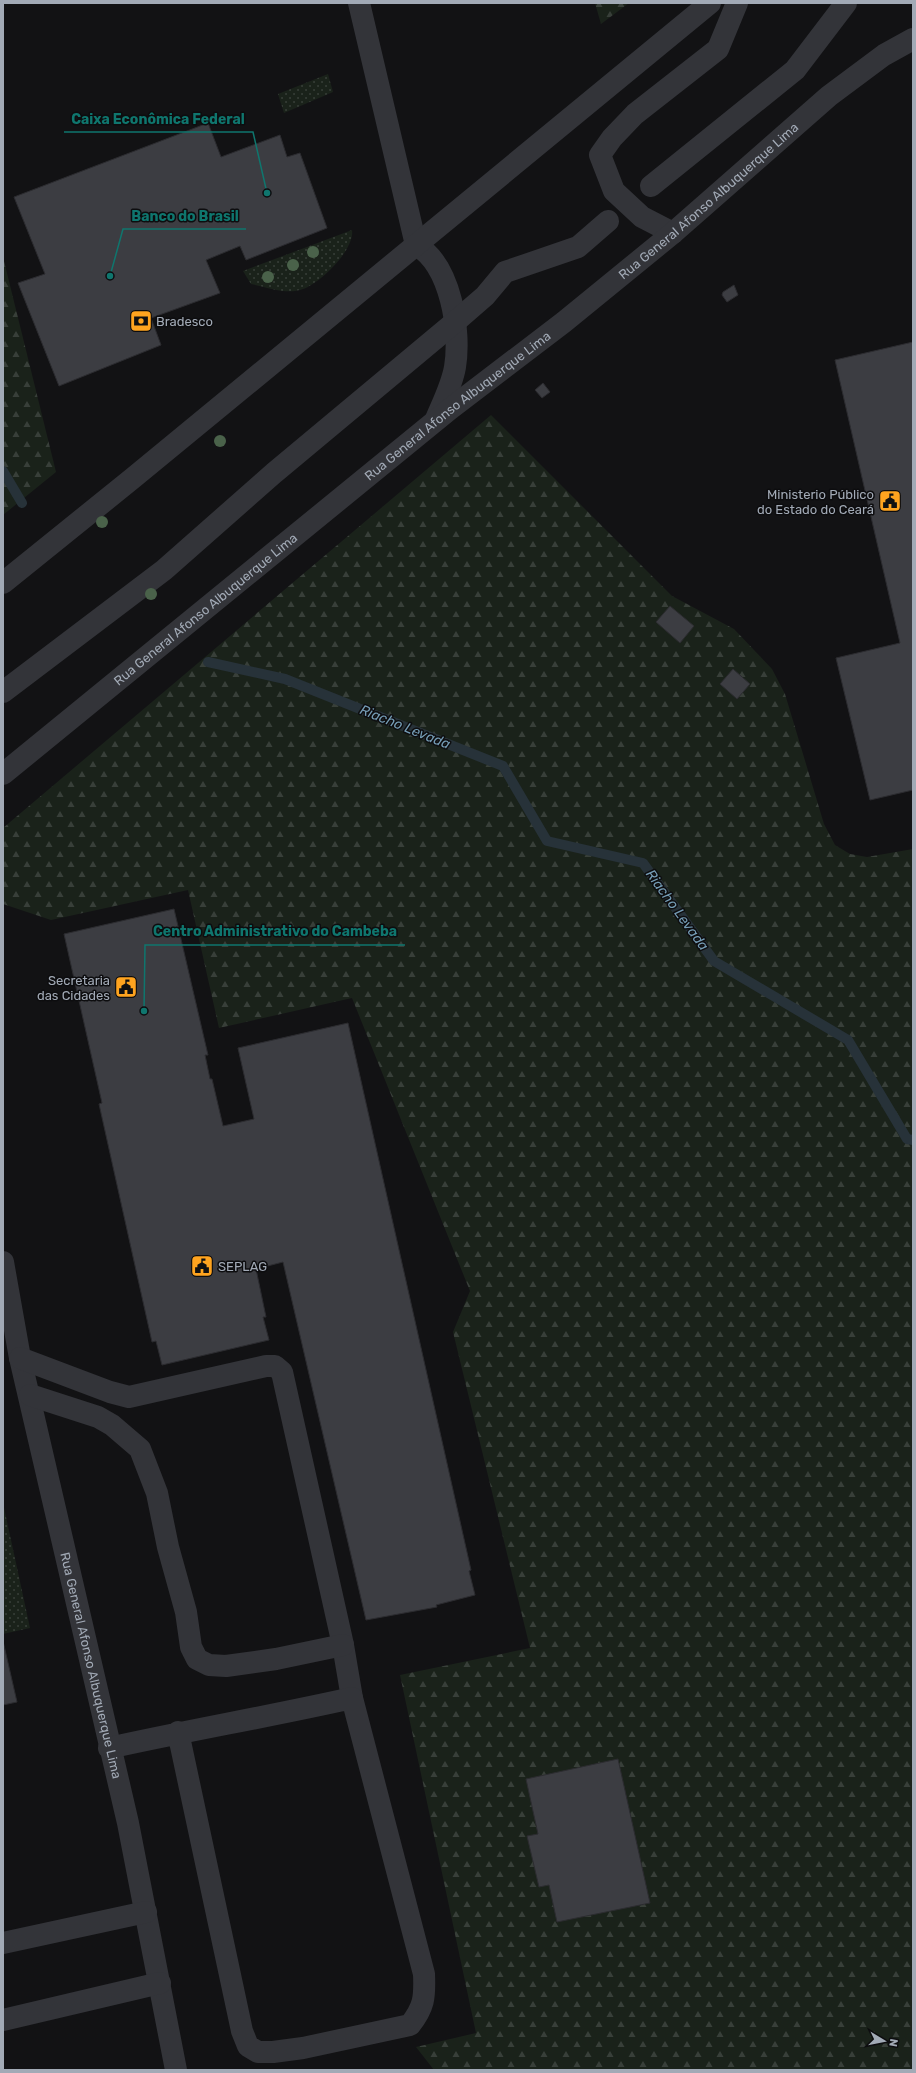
<svg xmlns="http://www.w3.org/2000/svg" width="916" height="2073" font-family="Rubik,sans-serif">
	<defs>
		<pattern id="grass-dots" width="8" height="8" patternUnits="userSpaceOnUse"><rect width="8" height="8" fill="#1a221a"/><path d="M2 2h.1M6 6h.1" fill="none" stroke="#383f39" stroke-width="1.8" stroke-linecap="round"/></pattern>
		<pattern id="forest-firs" width="22" height="20" patternUnits="userSpaceOnUse"><rect width="22" height="20" fill="#1a221a"/><path d="M5 1l3.5 6h-7zM16 11l3.5 6h-7z" fill="#383f39"/></pattern>
	</defs>
	<rect width="100%" height="100%" fill="#121214"/>
	<g fill="url(#grass-dots)">
		<path d="M 328,74 L 333,92 L 284,113 L 278,94 Z"/>
		<path d="M 352,230 C 355,250 318,286 300,290 C 285,294 266,287 251,284 L 243,271 Z"/>
		<path d="M 3,1503 L 30,1628 L 3,1634 Z"/>
	</g>
	<g fill="url(#forest-firs)">
		<path d="M 595,3 L 629,3 L 601,24 Z"/>
		<path d="M 3,257 L 56,472 L 3,515 Z"/>
		<path d="M 491,415 L 672,596 L 734,629 L 772,669 L 785,694 L 824,824 L 835,845 L 850,854 L 867,857 L 913,849 L 913,2070 L 434,2070 L 416,2047 L 476,2033 L 400,1675 L 530,1648 L 453,1332 L 470,1291 L 352,998 L 219,1028 L 188,890 L 51,920 L 3,904 L 3,828 Z"/>
	</g>
	<g fill="none" stroke-linecap="round" stroke-linejoin="round">
		<g stroke="#273239" stroke-width="10">
			<path d="M 3,471 L 22,503"/>
			<path d="M 208,662 L 285,679 L 503,766 L 547,841 L 643,863 L 714,961 L 848,1040 L 907,1139 L 913,1140"/>
		</g>
	</g>
	<g fill="#3c3d42" stroke="#2c2c30">
		<path d="M 208,123 L 221,157 L 280,135 L 287,157 L 300,153 L 327,228 L 246,260 L 240,246 L 206,260 L 220,293 L 151,318 L 161,345 L 59,386 L 18,283 L 45,274 L 14,197 Z"/>
		<path d="M 734,285 L 738,295 L 727,302 L 722,295 L 723,292 Z"/>
		<path d="M 913,342 L 913,790 L 870,800 L 836,658 L 900,643 L 835,360 Z"/>
		<path d="M 543,383 L 550,392 L 542,398 L 535,390 Z"/>
		<path d="M 670,606 L 694,626 L 680,643 L 656,622 Z"/>
		<path d="M 733,669 L 750,684 L 737,699 L 720,684 Z"/>
		<path d="M 174,909 L 208,1055 L 205,1055 L 210,1079 L 212,1079 L 223,1126 L 254,1119 L 238,1048 L 348,1023 L 471,1570 L 469,1571 L 475,1595 L 436,1605 L 437,1607 L 366,1620 L 283,1262 L 256,1269 L 266,1317 L 263,1317 L 269,1340 L 162,1365 L 156,1341 L 152,1342 L 99,1104 L 102,1103 L 64,934 Z"/>
		<path d="M 3,1641 L 17,1702 L 3,1705 Z"/>
		<path d="M 618,1759 L 650,1903 L 557,1922 L 549,1885 L 539,1887 L 527,1836 L 538,1834 L 526,1779 Z"/>
	</g>
	<g fill="none" stroke-linecap="round" stroke-linejoin="round">
		<g stroke="#333439" stroke-width="22">
			<path d="M 359,3 L 416,245 C 451,265 461,331 455,367 C 452,385 443,402 436,419"/>
			<path d="M 651,186 L 795,70 L 846,3"/>
			<path d="M 673,233 L 642,217 L 614,191 L 600,155 L 612,138 L 635,114 L 718,49 L 737,3"/>
			<path d="M 3,583 L 133,478 L 710,3"/>
			<path d="M 3,692 L 164,570 L 274,473 L 455,322 L 485,296 L 505,272 L 578,247 L 608,221"/>
			<path id="s1" d="M 3,774 L 450,409 L 564,322 L 673,233 L 829,96 L 884,55 L 913,39"/>
			<path id="s2" d="M 3,1262 L 20,1358 L 128,1823 L 176,2070"/>
			<path d="M 20,1358 L 110,1392 L 129,1397 L 266,1366 L 275,1366 L 282,1372 L 343,1645 L 352,1698"/>
			<path d="M 30,1395 L 98,1417 L 112,1425 L 140,1449 L 157,1493 L 168,1547 L 186,1612 L 191,1647 L 197,1659 L 209,1665 L 226,1666 L 276,1659 L 343,1645"/>
			<path d="M 109,1748 C 190,1730 272,1716 352,1698 L 424,1974 C 425,1998 424,2007 410,2025 L 303,2048 L 273,2052 L 258,2052 L 248,2046 L 242,2031 L 178,1732"/>
			<path d="M 3,1943 L 146,1912"/>
			<path d="M 3,2020 L 160,1983"/>
		</g>
	</g>
	<g fill="#4a624a">
		<circle cx="313" cy="252" r="6"/>
		<circle cx="293" cy="265" r="6"/>
		<circle cx="268" cy="277" r="6"/>
		<circle cx="220" cy="441" r="6"/>
		<circle cx="102" cy="522" r="6"/>
		<circle cx="151" cy="594" r="6"/>
	</g>
	<defs>
		<g id="bank-square" transform="scale(1.15)"><rect x="-9" y="-9" width="18" height="18" rx="4" fill="#ffa41f" stroke="#0d0d0f"/><path d="M-6-4H6V4H-6ZM0-2.3a2.3 2.3 0 1 0 0 4.6a2.3 2.3 0 1 0 0-4.6Z" fill="#111"/></g>
		<g id="civic-square" transform="scale(1.15)"><rect x="-9" y="-9" width="18" height="18" rx="4" fill="#ffa41f" stroke="#0d0d0f"/><path d="M-.6-6.5H3V-4.5H.6V-3L4-1V1h2V6H-6V1h2V-1L-.6-3ZM-1.2 2.5V6h2.4V2.5Z" fill="#111"/></g>
	</defs>
	<g fill-rule="evenodd">
		<use href="#bank-square" x="141" y="321"/>
		<use href="#civic-square" x="890" y="501"/>
		<use href="#civic-square" x="126" y="987"/>
		<use href="#civic-square" x="202" y="1266"/>
	</g>
	<g text-anchor="middle" dominant-baseline="central" stroke-width="3" stroke-linejoin="round" paint-order="stroke">
		<g font-size="13" fill="#a2aab6" stroke="#0d0d0f">
			<text stroke="none"><textPath href="#s1" startOffset="909">Rua General Afonso Albuquerque Lima</textPath></text>
			<text stroke="none"><textPath href="#s1" startOffset="585">Rua General Afonso Albuquerque Lima</textPath></text>
			<text stroke="none"><textPath href="#s1" startOffset="261">Rua General Afonso Albuquerque Lima</textPath></text>
			<text stroke="none"><textPath href="#s2" startOffset="413">Rua General Afonso Albuquerque Lima</textPath></text>
		</g>
		<g font-size="13" fill="#a2aab6" stroke="#0d0d0f" text-anchor="start">
			<text x="156" y="321">Bradesco</text>
			<text x="874" y="494" text-anchor="end">Ministerio Público<tspan x="874" dy="15">do Estado do Ceará</tspan></text>
			<text x="110" y="980" text-anchor="end">Secretaria<tspan x="110" dy="15">das Cidades</tspan></text>
			<text x="218" y="1266">SEPLAG</text>
		</g>
		<g font-size="14" font-style="italic" fill="#759cb5" stroke="#0d0d0f">
			<text transform="translate(405 727) rotate(22)">Riacho Levada</text>
			<text transform="translate(677 910) rotate(54)">Riacho Levada</text>
		</g>
	</g>
	<path fill="none" stroke="#0f766e" stroke-width="1.5" d="M267 193L253 132H64M110 276L123 229H246M144 1011L145 945H405"/>
	<g fill="#0f766e" stroke="#0d0d0f" stroke-width="1.5">
		<circle cx="267" cy="193" r="4"/>
		<circle cx="110" cy="276" r="4"/>
		<circle cx="144" cy="1011" r="4"/>
	</g>
	<g font-size="14" text-anchor="middle" font-weight="bold" fill="#0f766e" stroke="#0d0d0f" stroke-width="3" stroke-linejoin="round" paint-order="stroke">
		<text x="158" y="124">Caixa Econômica Federal</text>
		<text x="185" y="221">Banco do Brasil</text>
		<text x="275" y="936">Centro Administrativo do Cambeba</text>
	</g>
	<rect width="916" height="2073" fill="none" stroke="#a2aab6" stroke-width="8"/>
	<g transform="translate(884 2041) rotate(100)" stroke="#0d0d0f" stroke-width="3" paint-order="stroke">
	<path d="M0-3L7 15L0 10L-7 15Z" fill="#a2aab6"/>
	<text y="-6" font-size="11" font-weight="bold" text-anchor="middle" fill="#a2aab6">N</text>
	</g>
</svg>
